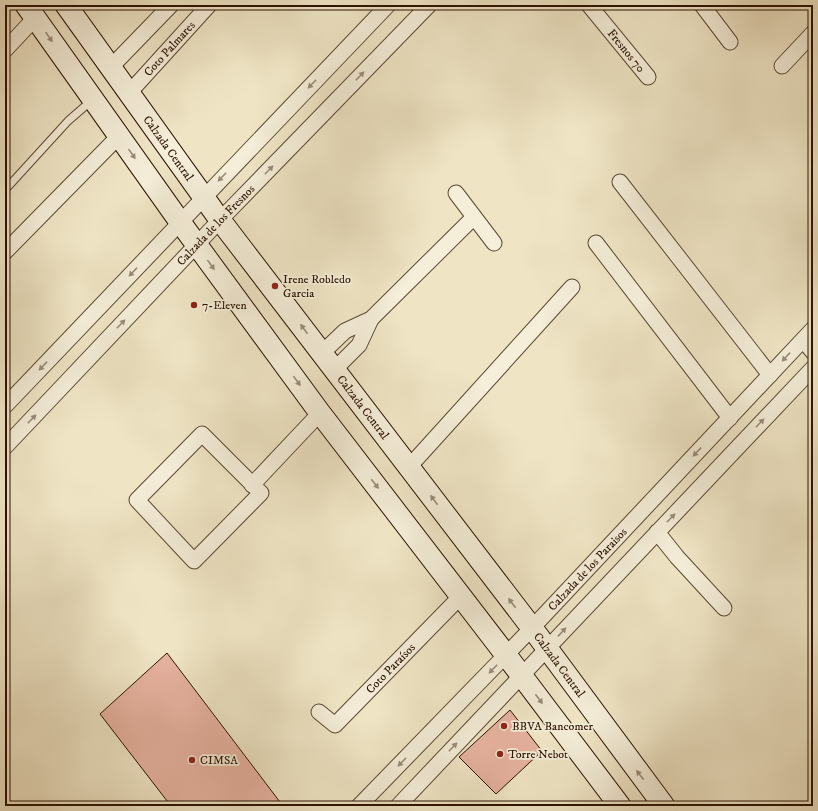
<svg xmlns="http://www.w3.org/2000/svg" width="818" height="811" font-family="'IM FELL DW Pica',serif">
	<rect width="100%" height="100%" fill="#efe5c5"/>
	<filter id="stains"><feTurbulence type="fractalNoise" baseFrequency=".005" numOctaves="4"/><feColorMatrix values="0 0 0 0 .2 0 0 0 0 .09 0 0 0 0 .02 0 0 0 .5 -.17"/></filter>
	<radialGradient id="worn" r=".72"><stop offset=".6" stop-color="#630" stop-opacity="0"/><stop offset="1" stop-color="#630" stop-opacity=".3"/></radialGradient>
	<g fill="#e6b2a0" stroke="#2b1202">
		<path d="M 167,653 L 283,806 L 171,806 L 100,714 Z"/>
		<path d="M 510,710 L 542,751 L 496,794 L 459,757 Z"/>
	</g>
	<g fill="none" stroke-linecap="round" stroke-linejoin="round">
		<g stroke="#5c4733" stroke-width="9">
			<path id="lane" d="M 5,190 L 68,121 L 91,101"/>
		</g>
		<g stroke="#5c4733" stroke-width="17">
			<g id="street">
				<path id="s1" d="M 589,5 L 648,77"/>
				<path d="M 702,5 L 730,42"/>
				<path d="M 5,50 L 35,18"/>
				<path d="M 782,66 L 813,33"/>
				<path d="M 111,67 L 171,5"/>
				<path id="s2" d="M 129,93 L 209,5"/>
				<path d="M 620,182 L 770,375"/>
				<path d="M 456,193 L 494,243"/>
				<path d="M 596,243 L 730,418"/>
				<path d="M 5,252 L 119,136"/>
				<path d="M 803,340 L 813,352"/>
				<path d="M 322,353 L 345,331 L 371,319 L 474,217"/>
				<path d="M 334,370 L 359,345 L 371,319"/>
				<path d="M 5,406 L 388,5"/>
				<path d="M 202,434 L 261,493 L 194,561 L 137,500 Z"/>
				<path id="s3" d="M 5,447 L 220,220 L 429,5"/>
				<path d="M 409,467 L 572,287"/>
				<path d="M 252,485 L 320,413"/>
				<path d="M 657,532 L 677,557 L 724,608"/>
				<path id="s4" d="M 319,712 L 335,725 L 461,596"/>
				<path id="s5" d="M 359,806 L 532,628 L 813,329"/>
				<path d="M 398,806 L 813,368"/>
			</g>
		</g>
		<g stroke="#2b1202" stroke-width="23">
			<g id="secondary">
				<path d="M 26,5 L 180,222 L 320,413 L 506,655 L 620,806"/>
				<path id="s6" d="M 66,5 L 220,220 L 532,628 L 664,806"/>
			</g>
		</g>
		<use href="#lane" stroke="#f5eed9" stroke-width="7"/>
		<use href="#street" stroke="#f5eed9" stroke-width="15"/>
		<use href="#secondary" stroke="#f5eed9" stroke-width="21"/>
	</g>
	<defs><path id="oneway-solid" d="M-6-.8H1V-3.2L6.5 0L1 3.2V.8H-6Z"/></defs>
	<g fill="#9a8b78">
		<use href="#oneway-solid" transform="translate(49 37) rotate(56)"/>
		<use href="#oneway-solid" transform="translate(360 76) rotate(-46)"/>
		<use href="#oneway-solid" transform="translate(312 84) rotate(134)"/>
		<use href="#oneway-solid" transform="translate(132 154) rotate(55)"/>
		<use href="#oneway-solid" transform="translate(269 170) rotate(-46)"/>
		<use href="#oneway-solid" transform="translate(222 177) rotate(134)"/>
		<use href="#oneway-solid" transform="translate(211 265) rotate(54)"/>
		<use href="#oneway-solid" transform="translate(133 272) rotate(133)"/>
		<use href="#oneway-solid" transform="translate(121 324) rotate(-46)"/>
		<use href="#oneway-solid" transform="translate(304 329) rotate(-127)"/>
		<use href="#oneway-solid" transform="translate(786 357) rotate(133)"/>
		<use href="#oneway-solid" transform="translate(43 366) rotate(133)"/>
		<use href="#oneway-solid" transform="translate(297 381) rotate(54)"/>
		<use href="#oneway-solid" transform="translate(32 419) rotate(-46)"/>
		<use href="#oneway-solid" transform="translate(760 423) rotate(-46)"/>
		<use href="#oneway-solid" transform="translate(697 452) rotate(133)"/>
		<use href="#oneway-solid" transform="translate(375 484) rotate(52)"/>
		<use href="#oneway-solid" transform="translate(434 500) rotate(-127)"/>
		<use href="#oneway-solid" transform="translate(671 518) rotate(-46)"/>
		<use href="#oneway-solid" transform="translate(512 603) rotate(-127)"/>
		<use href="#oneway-solid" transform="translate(562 632) rotate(-47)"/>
		<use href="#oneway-solid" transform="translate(493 669) rotate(134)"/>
		<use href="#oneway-solid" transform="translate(539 699) rotate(53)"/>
		<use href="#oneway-solid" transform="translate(453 747) rotate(-46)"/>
		<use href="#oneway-solid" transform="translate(402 762) rotate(134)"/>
		<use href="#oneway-solid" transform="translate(640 775) rotate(-127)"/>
	</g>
	<g fill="#8f2418" stroke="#f5eed9" stroke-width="1.5">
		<circle cx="275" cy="286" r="4"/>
		<circle cx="194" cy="305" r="4"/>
		<circle cx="504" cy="726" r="4"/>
		<circle cx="500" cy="754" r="4"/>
		<circle cx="192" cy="760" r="4"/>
	</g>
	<g text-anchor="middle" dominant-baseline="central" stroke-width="3.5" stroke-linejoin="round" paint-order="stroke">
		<g font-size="12" fill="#2b1202" stroke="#f5eed9">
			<text stroke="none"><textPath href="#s2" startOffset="60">Coto Palmares</textPath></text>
			<text stroke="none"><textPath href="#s1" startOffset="59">Fresnos 70</textPath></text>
			<text stroke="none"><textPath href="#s6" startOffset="176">Calzada Central</textPath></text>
			<text stroke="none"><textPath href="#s3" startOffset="306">Calzada de los Fresnos</textPath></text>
			<text stroke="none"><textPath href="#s6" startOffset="500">Calzada Central</textPath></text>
			<text stroke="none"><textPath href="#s5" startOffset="329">Calzada de los Paraisos</textPath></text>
			<text stroke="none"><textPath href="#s6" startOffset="824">Calzada Central</textPath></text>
			<text stroke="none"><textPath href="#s4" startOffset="100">Coto Paraísos</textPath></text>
		</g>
		<g font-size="12" fill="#2b1202" stroke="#f5eed9" text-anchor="start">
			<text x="283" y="279">Irene Robledo<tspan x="283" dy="14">Garcia</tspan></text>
			<text x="202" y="305">7-Eleven</text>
			<text x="512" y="726">BBVA Bancomer</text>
			<text x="508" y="754">Torre Nebot</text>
			<text x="200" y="760">CIMSA</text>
		</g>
	</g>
	<rect width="818" height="811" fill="none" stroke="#efe5c5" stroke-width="20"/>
	<rect x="6" y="6" width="806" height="799" fill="none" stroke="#2b1202" stroke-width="2"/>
	<rect x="10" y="10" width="798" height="791" fill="none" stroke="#2b1202"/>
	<rect width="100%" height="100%" filter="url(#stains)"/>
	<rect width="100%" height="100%" fill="url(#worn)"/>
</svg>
